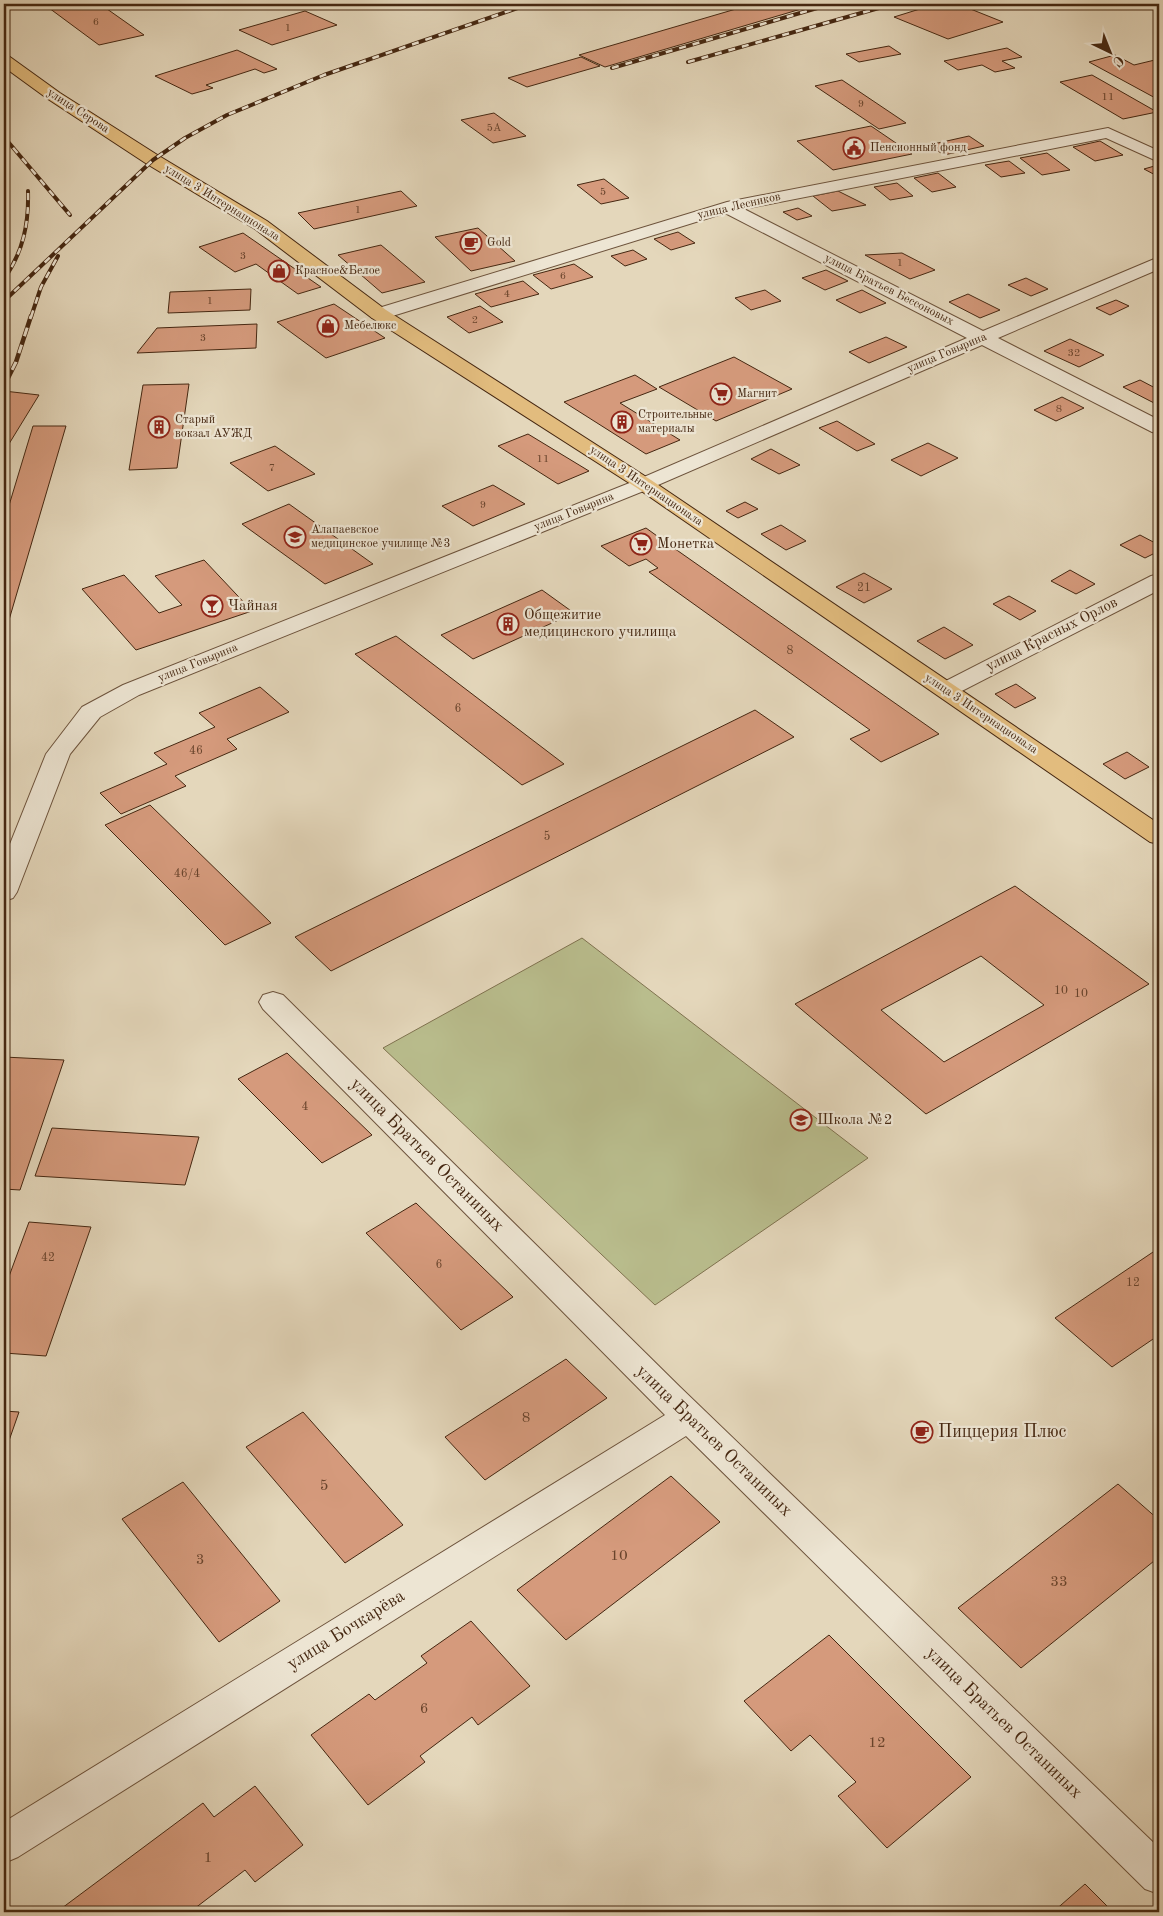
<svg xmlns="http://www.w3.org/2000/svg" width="1163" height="1916" font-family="'Old Standard TT',serif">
	<rect width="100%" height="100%" fill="#e4d7bb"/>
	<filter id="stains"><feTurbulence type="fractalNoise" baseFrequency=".004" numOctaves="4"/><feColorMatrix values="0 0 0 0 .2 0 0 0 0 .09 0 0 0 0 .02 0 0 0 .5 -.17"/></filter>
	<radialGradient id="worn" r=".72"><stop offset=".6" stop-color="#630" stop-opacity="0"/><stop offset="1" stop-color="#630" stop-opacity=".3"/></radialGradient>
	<path fill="#b9bd8d" stroke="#7f724f" d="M 582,938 L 868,1158 L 655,1305 L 383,1048 Z"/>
	<g fill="#d59a7c" stroke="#452711" fill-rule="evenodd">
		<path d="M 69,4 L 100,4 L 144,35 L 99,45 L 49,8 Z"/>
		<path d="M 753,4 L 818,4 L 605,67 L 579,55 Z"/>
		<path d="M 936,4 L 958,4 L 1003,22 L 948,39 L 894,17 Z"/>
		<path d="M 305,11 L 337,25 L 272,45 L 239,30 Z"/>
		<path d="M 889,46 L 901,54 L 859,62 L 846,54 Z"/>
		<path d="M 1007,48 L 1022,57 L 1002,61 L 1015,68 L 995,72 L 982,65 L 958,70 L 944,61 Z"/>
		<path d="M 237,50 L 277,69 L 264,73 L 255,69 L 206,85 L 213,88 L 192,94 L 155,76 Z"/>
		<path d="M 1115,55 L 1134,65 L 1159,59 L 1159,100 L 1089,62 Z"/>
		<path d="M 581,57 L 600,66 L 527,87 L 508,78 Z"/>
		<path d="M 1092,75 L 1157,112 L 1123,119 L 1060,82 Z"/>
		<path d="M 842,80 L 906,123 L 879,129 L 815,86 Z"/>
		<path d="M 494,113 L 526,136 L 493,143 L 461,120 Z"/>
		<path d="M 871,126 L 912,154 L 833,170 L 797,141 Z"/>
		<path d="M 969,136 L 984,146 L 944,155 L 929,145 Z"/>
		<path d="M 1100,141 L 1123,155 L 1095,161 L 1073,147 Z"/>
		<path d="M 1047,153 L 1070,170 L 1042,175 L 1020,158 Z"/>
		<path d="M 1009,161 L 1025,173 L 1001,177 L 985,165 Z"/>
		<path d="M 1158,165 L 1159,177 L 1144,169 Z"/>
		<path d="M 938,173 L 956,187 L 932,192 L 914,178 Z"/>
		<path d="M 604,179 L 629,198 L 601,204 L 577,185 Z"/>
		<path d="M 897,183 L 913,196 L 890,200 L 874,187 Z"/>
		<path d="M 401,191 L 417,206 L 314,229 L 298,213 Z"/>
		<path d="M 838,191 L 866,205 L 832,211 L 813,196 Z"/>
		<path d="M 798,208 L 812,216 L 797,220 L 783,212 Z"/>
		<path d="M 478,228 L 515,261 L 471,271 L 435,237 Z"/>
		<path d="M 678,232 L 695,243 L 671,250 L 654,239 Z"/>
		<path d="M 243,233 L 321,287 L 298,294 L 256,264 L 235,272 L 199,247 Z"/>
		<path d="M 381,245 L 425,282 L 382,293 L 338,255 Z"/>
		<path d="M 633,250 L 647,259 L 625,266 L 611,256 Z"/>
		<path d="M 902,253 L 935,270 L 910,279 L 865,255 Z"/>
		<path d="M 574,264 L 593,277 L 551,289 L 533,275 Z"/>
		<path d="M 826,270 L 848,281 L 825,290 L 802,278 Z"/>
		<path d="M 1026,278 L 1048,289 L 1031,296 L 1008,285 Z"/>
		<path d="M 523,281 L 539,294 L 491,307 L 475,294 Z"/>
		<path d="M 251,289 L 250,310 L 168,313 L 170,292 Z"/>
		<path d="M 765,290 L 781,301 L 751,310 L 735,298 Z"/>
		<path d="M 862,290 L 886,303 L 860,313 L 836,300 Z"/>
		<path d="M 968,294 L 1000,310 L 980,318 L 949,302 Z"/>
		<path d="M 1116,300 L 1129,306 L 1110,315 L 1096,308 Z"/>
		<path d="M 334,304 L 385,338 L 326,358 L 277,322 Z"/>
		<path d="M 480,306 L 503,322 L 469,333 L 447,317 Z"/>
		<path d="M 257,324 L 256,348 L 137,353 L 157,328 Z"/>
		<path d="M 886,337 L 907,347 L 869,363 L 849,352 Z"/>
		<path d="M 1070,339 L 1104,355 L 1079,367 L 1044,351 Z"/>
		<path d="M 734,357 L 792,389 L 716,421 L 659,387 Z"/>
		<path d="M 635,375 L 657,389 L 620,403 L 680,440 L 646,454 L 564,402 Z"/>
		<path d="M 1140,380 L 1159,390 L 1159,403 L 1156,404 L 1123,387 Z"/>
		<path d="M 189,384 L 177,468 L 129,470 L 143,385 Z"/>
		<path d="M 4,391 L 39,395 L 4,452 Z"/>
		<path d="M 1062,397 L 1084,408 L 1056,421 L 1034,410 Z"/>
		<path d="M 837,421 L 875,444 L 857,451 L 819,428 Z"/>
		<path d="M 33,426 L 66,426 L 4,637 L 4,522 Z"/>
		<path d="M 528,434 L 589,471 L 558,484 L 498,446 Z"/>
		<path d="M 928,443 L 958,458 L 921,476 L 891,460 Z"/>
		<path d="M 275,446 L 315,474 L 268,491 L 230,463 Z"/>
		<path d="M 771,449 L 800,465 L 779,474 L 751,459 Z"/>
		<path d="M 493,485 L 525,504 L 473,526 L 442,506 Z"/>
		<path d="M 745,502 L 758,509 L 738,518 L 726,511 Z"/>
		<path d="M 289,504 L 373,564 L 325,584 L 242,524 Z"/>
		<path d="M 781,525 L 806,541 L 786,550 L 761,534 Z"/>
		<path d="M 646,528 L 671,546 L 939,734 L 881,762 L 850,739 L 870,730 L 649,572 L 658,568 L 646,559 L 629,566 L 601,546 Z"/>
		<path d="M 1140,535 L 1159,545 L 1159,551 L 1145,558 L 1120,545 Z"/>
		<path d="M 204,560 L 252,611 L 136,650 L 82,589 L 124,575 L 159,613 L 182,605 L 155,576 Z"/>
		<path d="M 1070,570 L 1095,584 L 1076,594 L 1051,581 Z"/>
		<path d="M 864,573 L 892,589 L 864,603 L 836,587 Z"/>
		<path d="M 542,590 L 574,613 L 473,659 L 441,635 Z"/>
		<path d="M 1009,596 L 1036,611 L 1020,620 L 993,604 Z"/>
		<path d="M 944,627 L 973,645 L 945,659 L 917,641 Z"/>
		<path d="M 396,636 L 564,764 L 522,785 L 355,654 Z"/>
		<path d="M 1016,684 L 1036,698 L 1015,708 L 995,694 Z"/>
		<path d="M 260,687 L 289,712 L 227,739 L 237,749 L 175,776 L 186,786 L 121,814 L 100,793 L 167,764 L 154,753 L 215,727 L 199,713 Z"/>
		<path d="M 755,710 L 794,737 L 331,971 L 295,937 Z"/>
		<path d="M 1127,752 L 1149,767 L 1125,779 L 1103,764 Z"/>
		<path d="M 150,805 L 271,923 L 225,945 L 105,825 Z"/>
		<path d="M 1015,886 L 1149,984 L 926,1114 L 795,1004 ZM 981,956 L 1044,1005 L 944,1062 L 881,1010 Z"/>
		<path d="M 287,1053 L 372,1135 L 322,1163 L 238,1079 Z"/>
		<path d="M 4,1057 L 64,1060 L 20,1190 L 4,1189 Z"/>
		<path d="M 52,1128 L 199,1137 L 185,1185 L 35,1176 Z"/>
		<path d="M 416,1203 L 513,1297 L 461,1330 L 366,1233 Z"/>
		<path d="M 29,1222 L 91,1227 L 46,1356 L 4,1353 L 4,1290 Z"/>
		<path d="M 1159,1248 L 1159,1335 L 1112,1367 L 1055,1318 Z"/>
		<path d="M 566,1359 L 607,1398 L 485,1480 L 445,1437 Z"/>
		<path d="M 4,1411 L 19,1412 L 4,1455 Z"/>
		<path d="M 303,1412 L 403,1525 L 345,1563 L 246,1447 Z"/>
		<path d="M 671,1476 L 720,1522 L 566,1640 L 517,1590 Z"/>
		<path d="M 183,1482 L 280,1601 L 219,1642 L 122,1519 Z"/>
		<path d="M 1118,1484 L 1159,1520 L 1159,1557 L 1021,1668 L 958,1608 Z"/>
		<path d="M 471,1621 L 530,1686 L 478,1725 L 472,1717 L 420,1756 L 425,1762 L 368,1805 L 311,1735 L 369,1694 L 375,1700 L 427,1663 L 421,1656 Z"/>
		<path d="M 829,1635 L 971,1777 L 887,1848 L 838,1796 L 856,1782 L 810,1735 L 791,1751 L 744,1701 Z"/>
		<path d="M 255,1786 L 303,1845 L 255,1882 L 245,1870 L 190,1912 L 58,1911 L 203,1803 L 214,1817 Z"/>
		<path d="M 1085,1884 L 1113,1912 L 1053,1912 Z"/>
	</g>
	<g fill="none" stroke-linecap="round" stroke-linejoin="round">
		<g stroke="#6d533c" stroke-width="2">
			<g id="minor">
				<path d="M 1108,128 L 1159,151 L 1159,162 L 1106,138 L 744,209 L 983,331 L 1159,257 L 1159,269 L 998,338 L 1159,420 L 1159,434 L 1152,432 L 982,345 L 651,488 L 139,695 L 100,717 L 70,754 L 17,892 L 13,898 L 4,901 L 4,859 L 46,754 L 82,707 L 123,685 L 637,480 L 967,338 L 725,213 L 386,318 L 372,318 L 370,314 L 372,310 L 727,202 Z"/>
				<path d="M 1159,574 L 1159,590 L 954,695 L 946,697 L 938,695 L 934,690 L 938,685 L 1151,576 Z"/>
				<path d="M 273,992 L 283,995 L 680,1387 L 1159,1848 L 1159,1894 L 1145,1889 L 686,1436 L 18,1857 L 4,1863 L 4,1822 L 665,1415 L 263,1009 L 259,1002 L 263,995 Z"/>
			</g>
		</g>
		<g stroke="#452711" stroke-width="2">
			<path id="major" d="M 4,55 L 10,57 L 60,93 L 159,156 L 267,221 L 386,310 L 651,480 L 1159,824 L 1159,844 L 1150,842 L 637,488 L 372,318 L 255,229 L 147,164 L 48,99 L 4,67 Z"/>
		</g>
		<use href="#minor" fill="#ede5d3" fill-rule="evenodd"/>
		<use href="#major" fill="#e2bc7e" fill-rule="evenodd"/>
		<g stroke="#452711" stroke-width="4">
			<g id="rail-far1">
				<path d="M 688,62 L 893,4"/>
				<path d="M 612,68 L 831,4"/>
				<path d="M 4,137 L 70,215"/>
				<path d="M 4,279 C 23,252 29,224 28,191"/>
				<path d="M 4,301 L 153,160 L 185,138 L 227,115 L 324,75 L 529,4"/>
				<path d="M 31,317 L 41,287 L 58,256"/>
			</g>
		</g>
		<g stroke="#452711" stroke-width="4.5">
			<path id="rail" d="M 4,386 L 16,362 L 31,316"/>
		</g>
		<use href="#rail-far1" stroke="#ede5d3" stroke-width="2.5" stroke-dasharray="7" stroke-linecap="butt"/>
		<use href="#rail" stroke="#ede5d3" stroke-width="3" stroke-dasharray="9" stroke-linecap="butt"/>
	</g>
	<defs>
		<g id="civic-ring" transform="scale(1.125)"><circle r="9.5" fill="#ede5d3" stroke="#8f2418" stroke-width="1.5"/><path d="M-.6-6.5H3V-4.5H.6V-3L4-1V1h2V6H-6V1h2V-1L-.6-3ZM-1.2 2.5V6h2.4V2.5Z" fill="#8f2418"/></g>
		<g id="cafe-ring" transform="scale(1.125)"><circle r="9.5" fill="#ede5d3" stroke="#8f2418" stroke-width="1.5"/><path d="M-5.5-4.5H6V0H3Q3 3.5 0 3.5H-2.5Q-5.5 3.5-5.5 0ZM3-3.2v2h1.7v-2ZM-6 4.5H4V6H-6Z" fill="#8f2418"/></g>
		<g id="shop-ring" transform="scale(1.125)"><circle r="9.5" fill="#ede5d3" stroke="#8f2418" stroke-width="1.5"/><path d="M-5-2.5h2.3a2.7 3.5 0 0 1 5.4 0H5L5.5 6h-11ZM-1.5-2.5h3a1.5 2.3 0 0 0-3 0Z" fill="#8f2418"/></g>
		<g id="supermarket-ring" transform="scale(1.125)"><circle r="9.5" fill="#ede5d3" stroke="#8f2418" stroke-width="1.5"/><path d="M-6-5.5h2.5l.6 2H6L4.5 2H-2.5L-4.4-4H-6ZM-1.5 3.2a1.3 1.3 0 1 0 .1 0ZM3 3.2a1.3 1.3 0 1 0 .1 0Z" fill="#8f2418"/></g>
		<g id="building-ring" transform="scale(1.125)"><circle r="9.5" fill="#ede5d3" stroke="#8f2418" stroke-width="1.5"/><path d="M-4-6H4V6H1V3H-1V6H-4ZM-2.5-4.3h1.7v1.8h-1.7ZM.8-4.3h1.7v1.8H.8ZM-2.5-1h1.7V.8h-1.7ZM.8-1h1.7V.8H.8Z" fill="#8f2418"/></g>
		<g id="university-ring" transform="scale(1.125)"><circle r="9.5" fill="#ede5d3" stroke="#8f2418" stroke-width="1.5"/><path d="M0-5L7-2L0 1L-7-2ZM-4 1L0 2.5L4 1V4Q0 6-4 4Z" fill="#8f2418"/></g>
		<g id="bar-ring" transform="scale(1.125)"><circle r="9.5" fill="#ede5d3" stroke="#8f2418" stroke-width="1.5"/><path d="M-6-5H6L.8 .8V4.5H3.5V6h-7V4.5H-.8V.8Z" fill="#8f2418"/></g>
		<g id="school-ring" transform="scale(1.125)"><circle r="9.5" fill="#ede5d3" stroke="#8f2418" stroke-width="1.5"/><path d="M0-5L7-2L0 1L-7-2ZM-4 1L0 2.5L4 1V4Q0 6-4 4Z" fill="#8f2418"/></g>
	</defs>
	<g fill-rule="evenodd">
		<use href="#civic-ring" x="854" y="148"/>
		<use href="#cafe-ring" x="471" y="243"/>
		<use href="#shop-ring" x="279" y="271"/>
		<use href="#shop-ring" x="328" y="326"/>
		<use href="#supermarket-ring" x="721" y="394"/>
		<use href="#building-ring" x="622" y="422"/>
		<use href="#building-ring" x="159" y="427"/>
		<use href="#university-ring" x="295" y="537"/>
		<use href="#supermarket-ring" x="641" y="544"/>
		<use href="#bar-ring" x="212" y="606"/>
		<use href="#building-ring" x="508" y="624"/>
		<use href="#school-ring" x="801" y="1120"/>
		<use href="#cafe-ring" x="922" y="1432"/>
	</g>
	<g text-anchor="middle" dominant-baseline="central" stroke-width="4.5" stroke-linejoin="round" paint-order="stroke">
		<g font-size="11" fill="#69442c">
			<text x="96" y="22">6</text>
			<text x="288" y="28">1</text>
			<text x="1108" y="97">11</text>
			<text x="861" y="104">9</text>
			<text x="494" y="128">5А</text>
			<text x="603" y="192">5</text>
			<text x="358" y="210">1</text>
			<text x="243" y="256">3</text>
			<text x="900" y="263">1</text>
			<text x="563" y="276">6</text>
			<text x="507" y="294">4</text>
			<text x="210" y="301">1</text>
			<text x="475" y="320">2</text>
			<text x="203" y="338">3</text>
			<text x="1074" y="353">32</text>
			<text x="1059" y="409">8</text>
			<text x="543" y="459">11</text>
			<text x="272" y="468">7</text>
			<text x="483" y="505">9</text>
		</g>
		<g font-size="12" fill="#452711" stroke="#ede5d3">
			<text transform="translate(78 111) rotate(33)">улица Серова</text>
			<text transform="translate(222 203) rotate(32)">улица 3 Интернационала</text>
			<text transform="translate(739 206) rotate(-13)">улица Лесников</text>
			<text transform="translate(889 290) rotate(27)">улица Братьев Бессоновых</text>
			<text transform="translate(947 353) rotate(-23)">улица Говырина</text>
			<text transform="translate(646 486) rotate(34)">улица 3 Интернационала</text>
			<text transform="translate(574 512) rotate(-22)">улица Говырина</text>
			<text transform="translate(198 663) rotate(-22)">улица Говырина</text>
			<text transform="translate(981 714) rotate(34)">улица 3 Интернационала</text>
		</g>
		<g font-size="12" fill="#452711" stroke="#ede5d3" text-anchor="start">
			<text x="870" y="148">Пенсионный фонд</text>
			<text x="487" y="243">Gold</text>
			<text x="295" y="271">Красное&amp;Белое</text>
			<text x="344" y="326">Мебелюкс</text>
			<text x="737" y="394">Магнит</text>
			<text x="638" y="415">Строительные<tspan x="638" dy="14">материалы</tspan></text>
			<text x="175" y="420">Старый<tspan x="175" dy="14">вокзал АУЖД</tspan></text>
			<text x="311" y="530">Алапаевское<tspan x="311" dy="14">медицинское училище №3</tspan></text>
		</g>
		<g font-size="12" fill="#69442c">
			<text x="864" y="588">21</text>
			<text x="790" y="651">8</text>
			<text x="458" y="709">6</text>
			<text x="196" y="751">46</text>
			<text x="547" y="837">5</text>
			<text x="187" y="874">46/4</text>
			<text x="1061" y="991">10</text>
			<text x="1081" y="994">10</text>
			<text x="305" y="1107">4</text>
			<text x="48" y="1258">42</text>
			<text x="439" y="1265">6</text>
			<text x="1133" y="1283">12</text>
		</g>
		<g font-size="15" fill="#452711" stroke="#ede5d3" text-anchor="start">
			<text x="657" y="544">Монетка</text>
			<text x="228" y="606">Чайная</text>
			<text x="524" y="615">Общежитие<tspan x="524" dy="17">медицинского училища</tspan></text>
			<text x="817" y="1120">Школа №2</text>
		</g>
		<g font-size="15" fill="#452711" stroke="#ede5d3">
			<text transform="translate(1052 635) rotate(-27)">улица Красных Орлов</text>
		</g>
		<g font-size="15" fill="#69442c">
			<text x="526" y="1418">8</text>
			<text x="324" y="1486">5</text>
			<text x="619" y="1556">10</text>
			<text x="200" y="1560">3</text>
			<text x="1059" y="1582">33</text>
			<text x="424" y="1709">6</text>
			<text x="877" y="1743">12</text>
			<text x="208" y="1858">1</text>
		</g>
		<g font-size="18" fill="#452711" stroke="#ede5d3">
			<text transform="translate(427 1155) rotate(45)">улица Братьев Останиных</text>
			<text transform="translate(714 1441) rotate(44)">улица Братьев Останиных</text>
			<text transform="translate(346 1630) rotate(-32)">улица Бочкарёва</text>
			<text transform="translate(1004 1723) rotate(44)">улица Братьев Останиных</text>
		</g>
		<g font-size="18" fill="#452711" stroke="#ede5d3" text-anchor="start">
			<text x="938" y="1432">Пиццерия Плюс</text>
		</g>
	</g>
	<rect width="1163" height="1916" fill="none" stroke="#e4d7bb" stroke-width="20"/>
	<rect x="5" y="5" width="1153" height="1906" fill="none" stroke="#452711" stroke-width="2.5"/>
	<rect x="10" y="10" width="1143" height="1896" fill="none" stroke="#452711"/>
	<g transform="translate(1110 52) rotate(137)" stroke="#ede5d3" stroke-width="4" paint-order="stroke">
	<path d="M0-4L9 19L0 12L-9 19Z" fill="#452711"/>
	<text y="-8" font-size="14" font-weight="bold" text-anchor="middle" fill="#452711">С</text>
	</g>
	<rect width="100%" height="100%" filter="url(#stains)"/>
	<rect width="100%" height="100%" fill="url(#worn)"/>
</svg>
